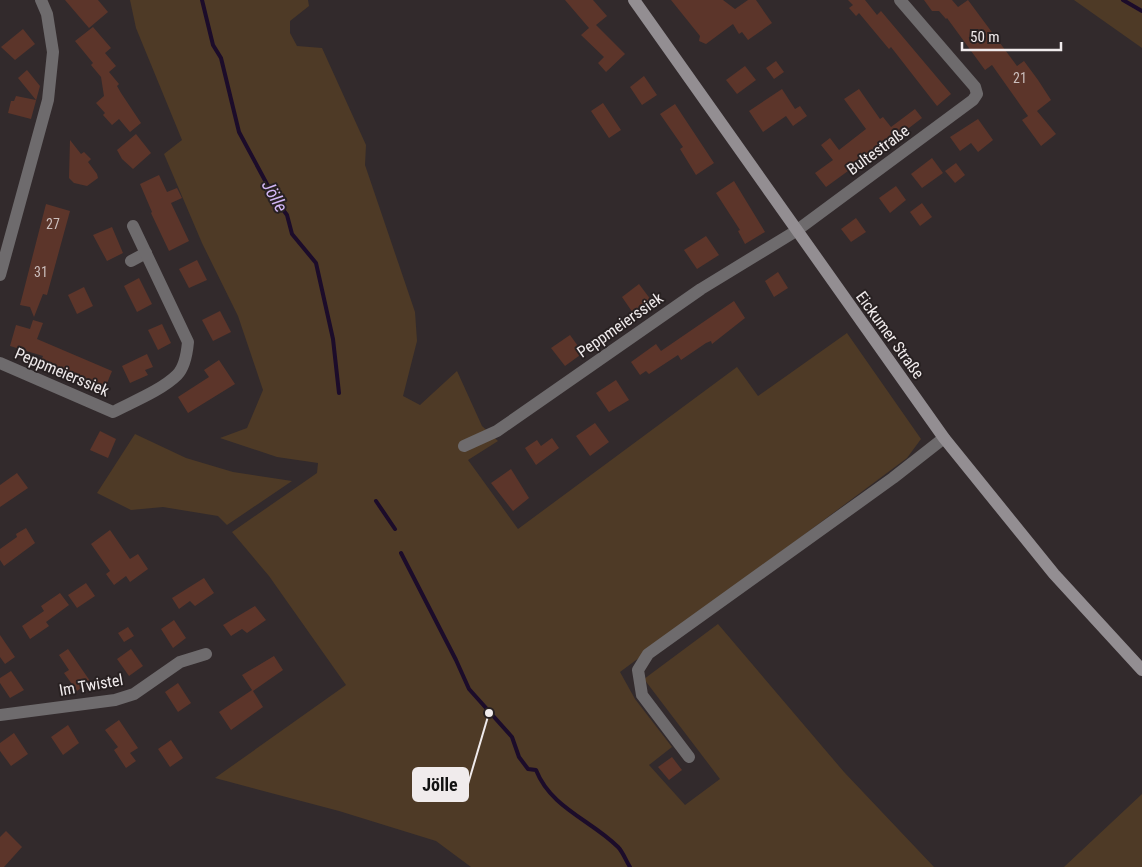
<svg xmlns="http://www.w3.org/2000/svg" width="1142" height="867" font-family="'Roboto Condensed',sans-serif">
	<rect width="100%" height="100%" fill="#322a2c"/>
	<g fill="#4e3a26">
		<path d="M 130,0 L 308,0 L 309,6 L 290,21 L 290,33 L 297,46 L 322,48 L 366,145 L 365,165 L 415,312 L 417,341 L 403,396 L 420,405 L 457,371 L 482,426 L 498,441 L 468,460 L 518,529 L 737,367 L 758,396 L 847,333 L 921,439 L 907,458 L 620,672 L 635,699 L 672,747 L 649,765 L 685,805 L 720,779 L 644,679 L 718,624 L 844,772 L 934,867 L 471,867 L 436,841 L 339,811 L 215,778 L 346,685 L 269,576 L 232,532 L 317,473 L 318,463 L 277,457 L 220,438 L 247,428 L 263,390 L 238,316 L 202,243 L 164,154 L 182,140 L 136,28 Z"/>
		<path d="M 1074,0 L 1142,0 L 1142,48 Z"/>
		<path d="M 135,434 L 186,458 L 233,472 L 292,481 L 227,525 L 218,516 L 163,507 L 131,510 L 97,493 Z"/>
		<path d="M 1142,794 L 1142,867 L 1064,867 Z"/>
	</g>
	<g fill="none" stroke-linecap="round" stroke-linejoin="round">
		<g stroke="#1c0c2a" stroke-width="4">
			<path d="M 202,0 L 213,45 L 221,58 L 239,132 L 275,199 L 287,215 L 292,234 L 316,263 L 333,339 L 339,393"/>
			<path d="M 1123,0 L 1142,11"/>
			<path d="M 376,501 L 395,529"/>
			<path d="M 401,553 L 456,660 L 469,689 L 512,737 L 519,757 L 528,769 L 536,770 C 551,808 591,820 618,847 C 623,852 626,861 630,867"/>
		</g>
	</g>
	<g fill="#5c352a">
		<path d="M 65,0 L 98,0 L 108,12 L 89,28 Z"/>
		<path d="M 565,0 L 593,0 L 607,16 L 596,25 L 625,54 L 606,72 L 598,63 L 604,57 L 581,35 L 589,28 Z"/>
		<path d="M 671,0 L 723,0 L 735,9 L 748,0 L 756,0 L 772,23 L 748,40 L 742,32 L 739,34 L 733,24 L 706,44 L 699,41 L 700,36 Z"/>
		<path d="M 848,0 L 865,0 L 877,15 L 881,11 L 951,94 L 937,106 L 891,47 L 889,49 L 859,13 L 856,16 L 849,8 L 853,5 Z"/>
		<path d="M 924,0 L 952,0 L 958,7 L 968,0 L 1017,66 L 1024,61 L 1038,80 L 1051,100 L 1037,111 L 1056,134 L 1041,146 L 1022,120 L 1028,116 L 992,65 L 985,70 L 947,18 L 946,19 L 939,11 L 932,11 Z"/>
		<path d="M 93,27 L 111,48 L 105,53 L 116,66 L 109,72 L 119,84 L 117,86 L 121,93 L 141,123 L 130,132 L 119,119 L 112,125 L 103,115 L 105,113 L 96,103 L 104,96 L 101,77 L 91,65 L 93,63 L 75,41 Z"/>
		<path d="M 23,29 L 35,44 L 15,60 L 1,47 Z"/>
		<path d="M 776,61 L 784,72 L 774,79 L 766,68 Z"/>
		<path d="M 745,66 L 756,80 L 737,94 L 726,80 Z"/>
		<path d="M 27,70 L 40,86 L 31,119 L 8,113 L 11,101 L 14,101 L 16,96 L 36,100 L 18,78 Z"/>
		<path d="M 644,76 L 657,95 L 642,105 L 630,87 Z"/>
		<path d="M 782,89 L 795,109 L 800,106 L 807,116 L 793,126 L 786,116 L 763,132 L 749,111 Z"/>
		<path d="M 859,89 L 880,119 L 883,117 L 891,127 L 915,109 L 922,118 L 879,151 L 881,154 L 870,163 L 867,160 L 860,165 L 859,163 L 826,187 L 815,173 L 833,160 L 821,145 L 830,138 L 839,150 L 866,129 L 844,99 Z"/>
		<path d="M 603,103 L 621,130 L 609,138 L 591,111 Z"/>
		<path d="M 675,104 L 714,163 L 696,175 L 680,149 L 683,147 L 660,114 Z"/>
		<path d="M 978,119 L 993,140 L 978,152 L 971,143 L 960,151 L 950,137 Z"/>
		<path d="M 136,134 L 151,153 L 133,169 L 122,159 L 117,150 Z"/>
		<path d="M 70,140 L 81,154 L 84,152 L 91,159 L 88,162 L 97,174 L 98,178 L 87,186 L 74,183 L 69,178 Z"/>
		<path d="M 932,158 L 943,173 L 922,188 L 911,174 Z"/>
		<path d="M 956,163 L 965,175 L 955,183 L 945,171 Z"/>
		<path d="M 159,175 L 167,192 L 177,188 L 182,198 L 171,203 L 189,241 L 169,251 L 151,213 L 152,212 L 140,184 Z"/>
		<path d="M 734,181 L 765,232 L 745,244 L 738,231 L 740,230 L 716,193 Z"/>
		<path d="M 896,186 L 906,200 L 890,213 L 879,198 Z"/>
		<path d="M 922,203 L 932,217 L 920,226 L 910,212 Z"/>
		<path d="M 46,204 L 70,211 L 47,295 L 43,294 L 34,317 L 30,307 L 20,305 Z"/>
		<path d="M 856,218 L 866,232 L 851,242 L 841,229 Z"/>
		<path d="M 112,227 L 123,253 L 107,261 L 93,235 Z"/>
		<path d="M 706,236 L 719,255 L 697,269 L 684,250 Z"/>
		<path d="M 197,260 L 207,280 L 189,288 L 179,269 Z"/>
		<path d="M 778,272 L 788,288 L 774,297 L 765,281 Z"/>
		<path d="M 139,278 L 152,304 L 137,312 L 124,286 Z"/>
		<path d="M 639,284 L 651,300 L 633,313 L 622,297 Z"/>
		<path d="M 84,287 L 93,306 L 77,314 L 68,295 Z"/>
		<path d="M 734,301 L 745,318 L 712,344 L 711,341 L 706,343 L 681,360 L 678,355 L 649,374 L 646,371 L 640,375 L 631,362 L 656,344 L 661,351 Z"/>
		<path d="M 220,311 L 231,332 L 213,341 L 202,320 Z"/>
		<path d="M 33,320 L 43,323 L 37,339 L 112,371 L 105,388 L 41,361 L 43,356 L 10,346 L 16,325 L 30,329 Z"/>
		<path d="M 162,324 L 171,343 L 158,350 L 148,330 Z"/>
		<path d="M 570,335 L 583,353 L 565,366 L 551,348 Z"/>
		<path d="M 147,354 L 153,367 L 145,370 L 148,375 L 130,383 L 122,366 Z"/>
		<path d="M 219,360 L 235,384 L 188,413 L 178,397 L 209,377 L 204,370 Z"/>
		<path d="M 616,380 L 629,400 L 609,412 L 596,393 Z"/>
		<path d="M 595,423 L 609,442 L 590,456 L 576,436 Z"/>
		<path d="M 100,431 L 116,439 L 108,458 L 90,450 Z"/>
		<path d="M 552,438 L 559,448 L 536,465 L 525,448 L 537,440 L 541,446 Z"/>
		<path d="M 511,469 L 529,498 L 513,511 L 491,483 Z"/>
		<path d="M 17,473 L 28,488 L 0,507 L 0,485 Z"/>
		<path d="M 26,528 L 35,543 L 4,566 L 0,560 L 0,549 L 17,537 L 16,534 Z"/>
		<path d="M 110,530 L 130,559 L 138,554 L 148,569 L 130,582 L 126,576 L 114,585 L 106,574 L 110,571 L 91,544 Z"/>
		<path d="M 204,578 L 214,593 L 195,606 L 190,601 L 179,609 L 172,598 Z"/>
		<path d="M 86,583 L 95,596 L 77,608 L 68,595 Z"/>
		<path d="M 60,593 L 69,605 L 46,622 L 49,626 L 30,639 L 22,626 L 44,611 L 41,606 Z"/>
		<path d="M 255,606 L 266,620 L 247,633 L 242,629 L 231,636 L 223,625 Z"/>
		<path d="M 174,620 L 186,638 L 173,648 L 161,629 Z"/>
		<path d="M 128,627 L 134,636 L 124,642 L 118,633 Z"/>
		<path d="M 0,635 L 15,657 L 5,664 L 0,657 Z"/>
		<path d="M 68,649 L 90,681 L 77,691 L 64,673 L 69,670 L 59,655 Z"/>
		<path d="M 131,649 L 143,666 L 129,676 L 117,659 Z"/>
		<path d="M 274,656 L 283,670 L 253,691 L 263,707 L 231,730 L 219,712 L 252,690 L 242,675 Z"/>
		<path d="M 11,671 L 24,690 L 10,698 L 0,683 L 0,678 Z"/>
		<path d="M 178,683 L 191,703 L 178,712 L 165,692 Z"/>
		<path d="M 119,720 L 138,748 L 130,753 L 136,761 L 126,768 L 114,750 L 118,747 L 105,730 Z"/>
		<path d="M 68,725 L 79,743 L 63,755 L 51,737 Z"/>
		<path d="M 14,733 L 28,754 L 11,766 L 0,751 L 0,743 Z"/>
		<path d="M 171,740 L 183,758 L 170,767 L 158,749 Z"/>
		<path d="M 672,757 L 682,770 L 669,780 L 658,767 Z"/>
		<path d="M 6,831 L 22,847 L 4,867 L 0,867 L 0,837 Z"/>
	</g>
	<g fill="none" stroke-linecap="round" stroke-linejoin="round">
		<g stroke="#6e6b6d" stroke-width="12">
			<path d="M 131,261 L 146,253"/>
			<path d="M 0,275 L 48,100 L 53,52 L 47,14 L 41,0"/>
			<path d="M 0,363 L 113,412 C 132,402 162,390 177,375 C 185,367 187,353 188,342 L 133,226"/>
			<path d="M 464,446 L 497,431 L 701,289 L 796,231 L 973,100 L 977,94 L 975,87 L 900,0"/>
			<path d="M 0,715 L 115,700 L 134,694 L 180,662 L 206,654"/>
			<path d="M 689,757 L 642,695 L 638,670 L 648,654 L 893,478 L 944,438"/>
		</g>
		<path stroke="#938e92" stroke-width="12" d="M 634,0 L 944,438 L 1054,574 L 1142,670"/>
	</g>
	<g text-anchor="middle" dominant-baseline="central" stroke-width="4" stroke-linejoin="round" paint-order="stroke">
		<g font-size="14" fill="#cbbebc">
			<text x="1020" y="78">21</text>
			<text x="53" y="224">27</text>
			<text x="41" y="272">31</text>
		</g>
		<g font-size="16" fill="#f0ebec" stroke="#282122">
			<text transform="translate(878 150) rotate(-36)">Bultestraße</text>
			<text transform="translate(620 325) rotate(-35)">Peppmeierssiek</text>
			<text transform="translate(890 335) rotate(54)">Eickumer Straße</text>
			<text transform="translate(62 372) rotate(23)">Peppmeierssiek</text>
			<text transform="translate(91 685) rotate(-10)">Im Twistel</text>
		</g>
		<g font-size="18" font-style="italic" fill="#d3b7f5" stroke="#282122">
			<text transform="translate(275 196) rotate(61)">Jölle</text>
		</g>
	</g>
	<path fill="none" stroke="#f0ebec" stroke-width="2" d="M489 713L468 784"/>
	<circle fill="#f0ebec" stroke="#282122" stroke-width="2" cx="489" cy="713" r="5"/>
	<rect fill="#f0ebec" stroke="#f0ebec" stroke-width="2" x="413" y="768" width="55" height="33" rx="5"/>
	<g font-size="18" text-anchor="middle" font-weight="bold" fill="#111">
		<text x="440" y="791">Jölle</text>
	</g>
	<path d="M962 42v8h99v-8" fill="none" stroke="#f0ebec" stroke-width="2.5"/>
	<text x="970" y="42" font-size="15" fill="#f0ebec" stroke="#282122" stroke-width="4" paint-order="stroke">50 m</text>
</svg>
